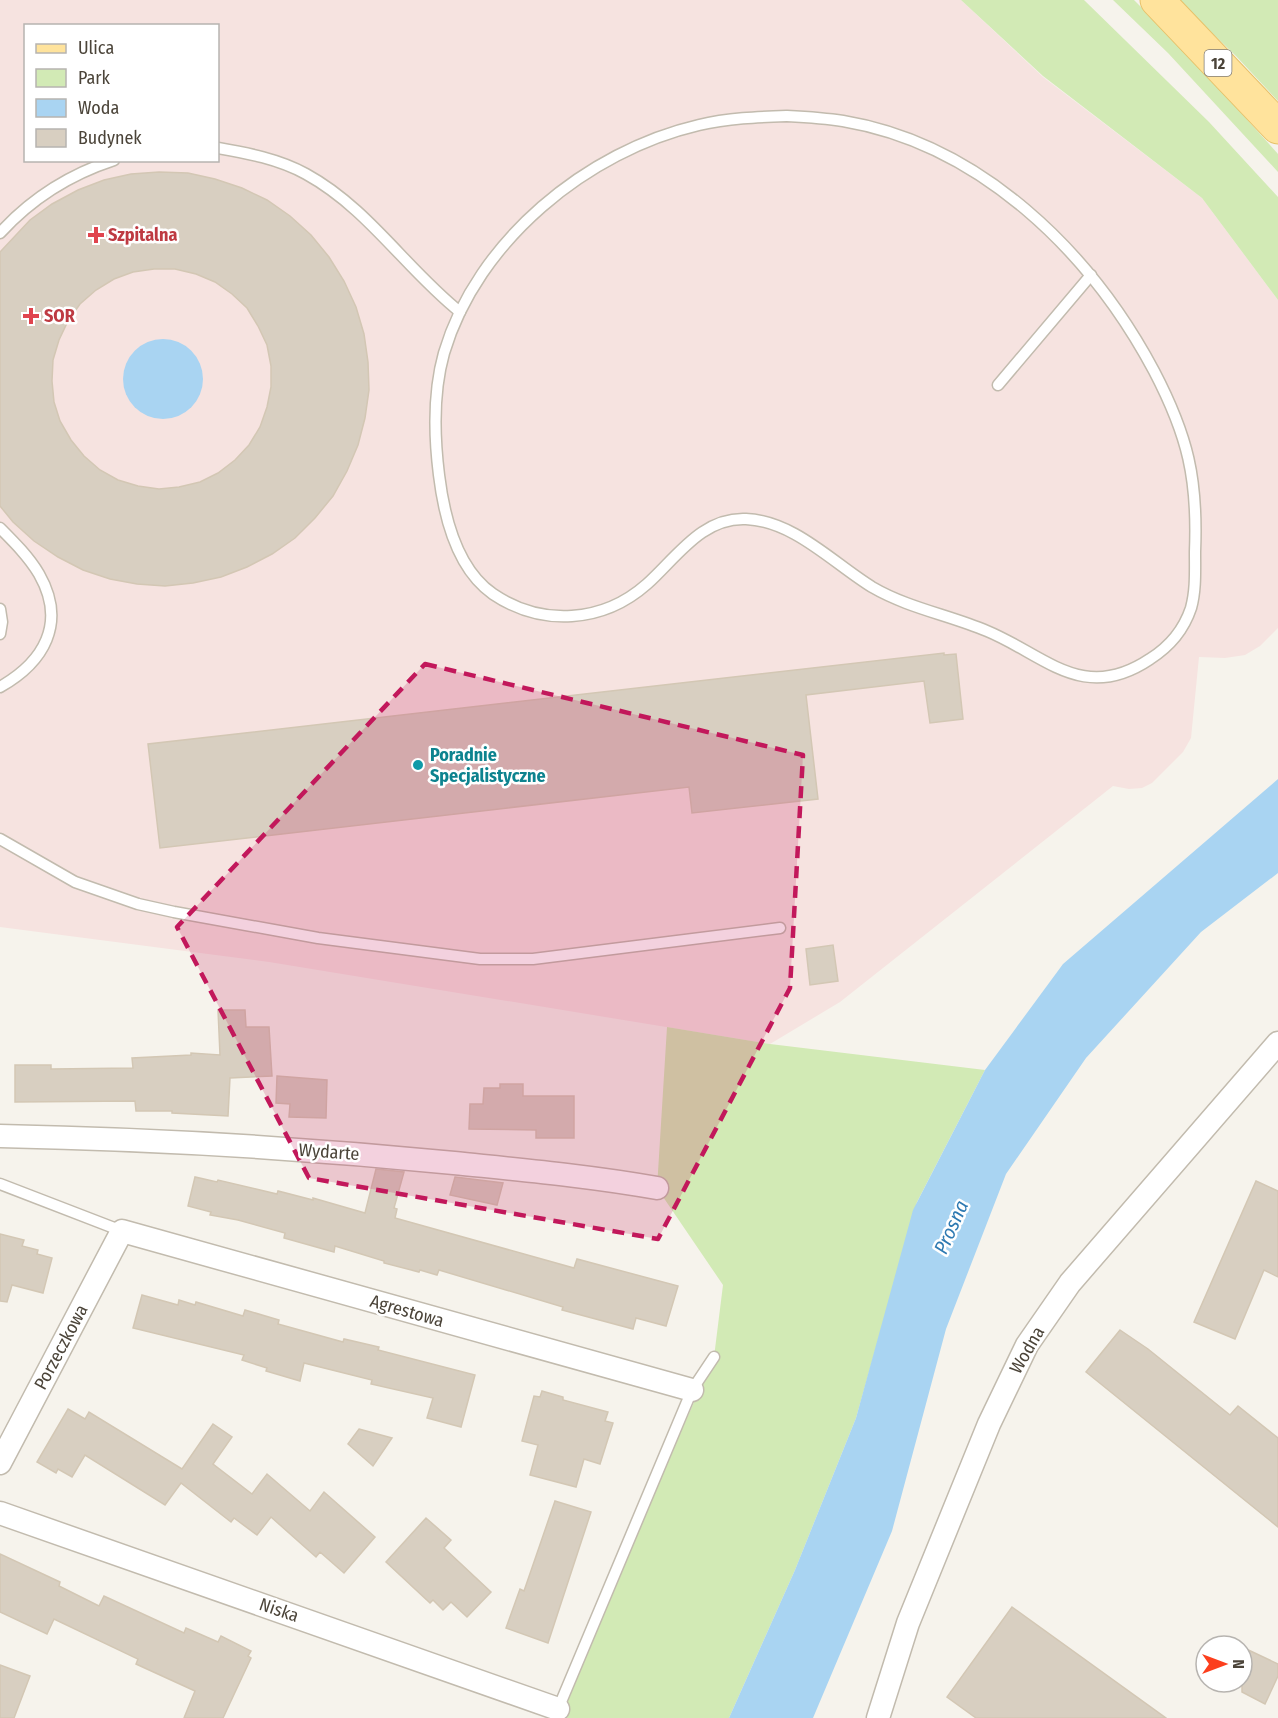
<svg xmlns="http://www.w3.org/2000/svg" width="1278" height="1718" font-family="'Fira Sans Condensed',sans-serif">
	<rect width="100%" height="100%" fill="#f6f3ec"/>
	<path fill="#f6e3e0" fill-rule="evenodd" d="M 0,0 L 961,0 L 1043,77 L 1202,198 L 1278,300 L 1278,628 L 1260,646 L 1245,655 L 1225,658 L 1199,657 L 1191,738 L 1183,752 L 1152,783 L 1142,788 L 1129,789 L 1113,786 L 840,1002 L 770,1044 L 269,962 L 0,927 ZM 26,26 L 218,26 L 218,160 L 26,160 Z"/>
	<g fill="#d2eab5">
		<path d="M 961,0 L 1084,0 L 1209,122 L 1278,197 L 1278,300 L 1202,198 L 1043,76 Z"/>
		<path d="M 1113,0 L 1134,0 L 1190,56 L 1278,154 L 1278,172 L 1168,53 Z"/>
		<path d="M 1178,0 L 1278,0 L 1278,101 L 1236,56 Z"/>
		<path d="M 667,1027 L 770,1044 L 985,1070 L 917,1202 L 856,1418 L 795,1570 L 729,1718 L 554,1718 L 714,1357 L 723,1285 L 657,1188 Z"/>
	</g>
	<g fill="#a9d4f2">
		<circle cx="163" cy="379" r="40"/>
		<path d="M 1278,779 L 1278,873 L 1201,932 L 1086,1058 L 1006,1174 L 946,1329 L 892,1531 L 813,1718 L 729,1718 L 795,1570 L 856,1418 L 913,1210 L 985,1070 L 1063,964 Z"/>
	</g>
	<g fill="#d8cfc1" stroke="#d3c7b4" stroke-width="1.5" fill-rule="evenodd">
		<path d="M 159,172 L 188,173 L 215,179 L 242,188 L 267,200 L 290,216 L 311,235 L 329,257 L 344,281 L 356,307 L 364,334 L 368,362 L 369,390 L 365,418 L 358,445 L 347,471 L 333,496 L 315,518 L 295,538 L 272,554 L 247,567 L 221,577 L 193,583 L 165,586 L 137,584 L 110,579 L 83,570 L 58,557 L 34,541 L 13,522 L 0,506 L 0,252 L 30,220 L 52,204 L 78,190 L 104,180 L 131,174 ZM 154,269 L 175,269 L 196,274 L 215,282 L 232,294 L 247,308 L 258,326 L 267,345 L 271,366 L 271,387 L 267,407 L 260,427 L 249,445 L 235,460 L 218,473 L 200,482 L 179,487 L 159,489 L 138,486 L 118,480 L 100,470 L 84,456 L 71,440 L 60,421 L 54,402 L 52,381 L 53,360 L 59,340 L 68,321 L 80,304 L 96,290 L 114,279 L 133,272 Z"/>
		<path d="M 944,653 L 944,655 L 956,654 L 963,719 L 930,723 L 924,681 L 806,695 L 818,799 L 692,813 L 689,787 L 160,848 L 148,744 Z"/>
		<path d="M 833,945 L 838,981 L 810,985 L 806,949 Z"/>
		<path d="M 218,1010 L 245,1010 L 246,1027 L 269,1027 L 272,1076 L 230,1078 L 228,1116 L 172,1113 L 172,1111 L 136,1111 L 135,1101 L 15,1102 L 15,1065 L 51,1065 L 51,1069 L 133,1068 L 132,1058 L 191,1055 L 191,1053 L 220,1055 Z"/>
		<path d="M 277,1076 L 327,1080 L 326,1118 L 289,1117 L 290,1104 L 276,1103 Z"/>
		<path d="M 500,1084 L 523,1084 L 523,1096 L 574,1096 L 574,1138 L 536,1138 L 536,1130 L 469,1129 L 470,1104 L 483,1104 L 484,1088 L 500,1088 Z"/>
		<path d="M 376,1169 L 404,1172 L 394,1208 L 397,1209 L 395,1218 L 574,1268 L 577,1259 L 678,1286 L 666,1326 L 636,1318 L 633,1329 L 562,1310 L 563,1307 L 439,1270 L 437,1275 L 420,1270 L 419,1272 L 384,1263 L 384,1261 L 335,1246 L 334,1252 L 284,1238 L 285,1233 L 238,1220 L 210,1215 L 211,1212 L 188,1206 L 195,1177 L 217,1182 L 218,1180 L 277,1194 L 278,1191 L 313,1200 L 313,1198 L 365,1213 Z"/>
		<path d="M 455,1177 L 503,1183 L 497,1205 L 450,1195 Z"/>
		<path d="M 1256,1181 L 1278,1191 L 1278,1277 L 1264,1270 L 1235,1339 L 1194,1322 Z"/>
		<path d="M 0,1234 L 24,1240 L 22,1246 L 38,1250 L 37,1254 L 52,1258 L 43,1293 L 12,1285 L 7,1302 L 0,1301 Z"/>
		<path d="M 142,1295 L 178,1305 L 179,1300 L 195,1305 L 196,1302 L 243,1316 L 245,1310 L 279,1320 L 278,1324 L 343,1342 L 344,1339 L 379,1347 L 378,1350 L 475,1375 L 461,1427 L 427,1418 L 433,1398 L 371,1384 L 372,1380 L 304,1363 L 300,1381 L 266,1371 L 267,1368 L 242,1360 L 244,1355 L 133,1328 Z"/>
		<path d="M 1120,1330 L 1148,1349 L 1230,1415 L 1238,1406 L 1278,1438 L 1278,1527 L 1086,1372 Z"/>
		<path d="M 542,1391 L 563,1397 L 563,1400 L 608,1412 L 605,1421 L 613,1423 L 600,1464 L 584,1459 L 576,1487 L 530,1475 L 538,1445 L 522,1441 L 534,1396 L 540,1397 Z"/>
		<path d="M 68,1409 L 85,1419 L 89,1412 L 182,1469 L 213,1424 L 232,1437 L 213,1464 L 252,1494 L 267,1474 L 310,1511 L 324,1492 L 375,1537 L 344,1573 L 320,1552 L 316,1557 L 271,1517 L 257,1535 L 234,1518 L 231,1522 L 181,1483 L 165,1505 L 85,1455 L 72,1477 L 58,1469 L 56,1473 L 37,1462 Z"/>
		<path d="M 359,1429 L 392,1438 L 373,1466 L 348,1444 Z"/>
		<path d="M 555,1501 L 591,1512 L 548,1643 L 506,1628 L 520,1589 L 524,1591 Z"/>
		<path d="M 426,1518 L 451,1540 L 444,1548 L 491,1592 L 467,1617 L 451,1602 L 443,1610 L 433,1600 L 430,1603 L 386,1562 Z"/>
		<path d="M 0,1554 L 60,1582 L 59,1586 L 99,1606 L 104,1596 L 184,1633 L 186,1628 L 218,1642 L 221,1636 L 251,1651 L 248,1656 L 251,1658 L 223,1718 L 184,1718 L 195,1691 L 136,1664 L 138,1659 L 54,1619 L 47,1634 L 0,1612 Z"/>
		<path d="M 1012,1607 L 1166,1718 L 976,1718 L 947,1697 Z"/>
		<path d="M 1242,1647 L 1278,1664 L 1278,1676 L 1265,1704 L 1242,1692 Z"/>
		<path d="M 0,1665 L 30,1676 L 14,1718 L 0,1718 Z"/>
	</g>
	<g fill="none" stroke-linecap="round" stroke-linejoin="round">
		<g stroke="#c2bbae" stroke-width="13">
			<g id="service">
				<path d="M 787,116 C 806,117 824,118 843,121 C 980,144 1090,251 1154,371 C 1188,436 1198,479 1195,552 C 1195,571 1196,590 1191,608 C 1184,629 1169,647 1150,659 C 1083,704 1045,655 987,631 C 949,615 908,608 872,587 C 833,563 794,521 746,519 C 702,517 677,557 647,584 C 603,623 542,627 493,594 C 457,569 444,516 439,475 C 434,435 433,392 444,353 C 477,241 587,151 699,125 C 728,118 758,117 787,116 Z"/>
				<path d="M 218,148 C 247,153 279,159 306,174 C 368,208 406,269 460,312"/>
				<path d="M 0,233 C 31,199 71,174 114,160"/>
				<path d="M 998,385 L 1091,275"/>
				<path d="M 0,528 C 14,542 29,557 39,574 C 67,623 44,662 0,687"/>
				<path d="M 0,609 L 2,622 L 0,634"/>
				<path d="M 0,839 L 75,882 L 138,904 L 174,912 L 318,938 L 480,959 L 533,959 L 780,928"/>
				<path d="M 0,1184 L 122,1231"/>
				<path d="M 558,1709 L 692,1390 L 714,1357"/>
			</g>
		</g>
		<g stroke="#c2bbae" stroke-width="25">
			<g id="minor">
				<path d="M 0,1136 C 151,1139 303,1148 454,1163 C 522,1170 590,1176 657,1188"/>
				<path d="M 0,1463 L 122,1231 L 692,1390"/>
				<path d="M 0,1513 L 558,1709"/>
				<path d="M 878,1718 L 908,1623 L 989,1424 L 1027,1345 L 1070,1283 L 1278,1043"/>
			</g>
		</g>
		<g stroke="#e6c16a" stroke-width="35">
			<path id="primary" d="M 1157,0 L 1278,127"/>
		</g>
		<use href="#service" stroke="#fff" stroke-width="10"/>
		<use href="#minor" stroke="#fff" stroke-width="22"/>
		<use href="#primary" stroke="#ffe39c" stroke-width="33"/>
	</g>
	<path fill="#c2185b" fill-opacity="0.2" stroke="#c2185b" stroke-width="4.5" stroke-dasharray="12 8" stroke-linejoin="round" d="M 425,664 L 803,755 L 790,988 L 658,1239 L 309,1178 L 177,927 Z"/>
	<g fill="#e0444e" stroke="#fff" stroke-width="2">
		<path d="M93 226h6v6h6v6h-6v6h-6v-6h-6v-6h6z"/>
		<path d="M28 307h6v6h6v6h-6v6h-6v-6h-6v-6h6z"/>
	</g>
	<circle fill="#0f9aa8" stroke="#fff" stroke-width="2" cx="418" cy="765" r="6"/>
	<g text-anchor="middle" dominant-baseline="central" stroke-width="5" stroke-linejoin="round" paint-order="stroke">
		<rect fill="#fff" stroke="#817c74" stroke-width="1.5" x="1204.5" y="50" width="27" height="26" rx="4.5"/>
		<g font-size="16" font-weight="bold" fill="#4b4439">
			<text x="1218" y="63">12</text>
		</g>
		<g font-size="18" font-weight="bold" fill="#be3a42" stroke="#fff" text-anchor="start">
			<text x="108" y="235">Szpitalna</text>
			<text x="44" y="316">SOR</text>
		</g>
		<g font-size="18" font-weight="bold" fill="#0d838f" stroke="#fff" text-anchor="start">
			<text x="430" y="755">Poradnie<tspan x="430" dy="21">Specjalistyczne</tspan></text>
		</g>
		<g font-size="18" fill="#4b4439" stroke="#fff">
			<text transform="translate(329 1152) rotate(4)">Wydarte</text>
			<text transform="translate(407 1311) rotate(16)">Agrestowa</text>
			<text transform="translate(61 1347) rotate(-62)">Porzeczkowa</text>
			<text transform="translate(1027 1350) rotate(-60)">Wodna</text>
			<text transform="translate(279 1610) rotate(19)">Niska</text>
		</g>
		<g font-size="20" font-style="italic" fill="#2e7ab2" stroke="#fff">
			<text transform="translate(951 1227) rotate(-66)">Prosna</text>
		</g>
	</g>
	<rect x="24" y="24" width="195" height="138" fill="#ffffff" stroke="#b7b4b0" stroke-width="1.5"/>
	<rect x="36" y="44" width="30" height="9" fill="#ffe39c" stroke="#b7b4b0" stroke-width="1.5"/>
	<text x="78" y="54" font-size="18" fill="#4b4439">Ulica</text>
	<rect x="36" y="69" width="30" height="18" fill="#d2eab5" stroke="#b7b4b0" stroke-width="1.5"/>
	<text x="78" y="84" font-size="18" fill="#4b4439">Park</text>
	<rect x="36" y="99" width="30" height="18" fill="#a9d4f2" stroke="#b7b4b0" stroke-width="1.5"/>
	<text x="78" y="114" font-size="18" fill="#4b4439">Woda</text>
	<rect x="36" y="129" width="30" height="18" fill="#d8cfc1" stroke="#b7b4b0" stroke-width="1.5"/>
	<text x="78" y="144" font-size="18" fill="#4b4439">Budynek</text>
	<g transform="translate(1224 1664) rotate(90)"><circle r="28" fill="#ffffff" stroke="#b7b4b0" stroke-width="1.5"/>
	<path d="M0-4.5L10 22L0 15L-10 22Z" fill="#fc3f1d"/>
	<text y="-9" font-size="16" font-weight="bold" text-anchor="middle" fill="#4b4439">N</text>
	</g>
</svg>
